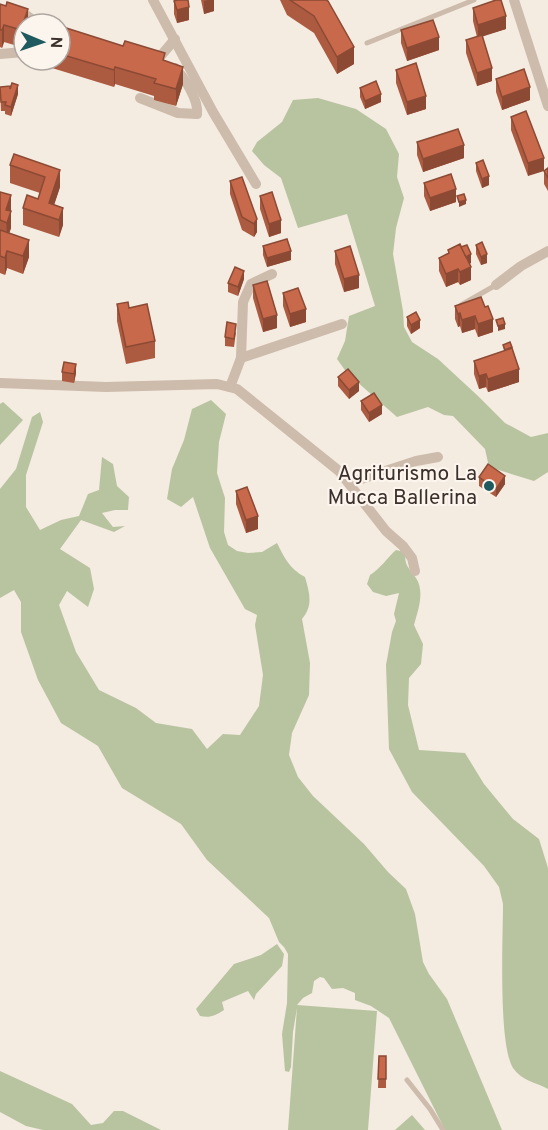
<svg xmlns="http://www.w3.org/2000/svg" width="548" height="1130" font-family="Overpass,sans-serif">
	<rect width="100%" height="100%" fill="#f4ebe1"/>
	<g fill="#b8c4a0">
		<path d="M 318,98 L 356,109 L 386,129 L 399,154 L 397,177 L 404,198 L 396,228 L 393,254 L 403,311 L 404,327 L 412,342 L 438,359 L 478,396 L 505,423 L 531,437 L 548,433 L 548,472 L 534,481 L 489,467 L 485,449 L 453,416 L 444,415 L 428,407 L 397,417 L 347,373 L 337,359 L 345,341 L 349,316 L 375,306 L 347,214 L 298,228 L 281,178 L 264,165 L 252,151 L 257,142 L 282,122 L 293,100 Z"/>
		<path d="M 211,400 L 226,414 L 219,442 L 217,473 L 225,498 L 224,532 L 228,545 L 237,551 L 248,553 L 262,552 L 277,543 C 285,559 290,569 305,577 C 310,594 313,606 302,619 L 310,663 L 309,695 L 292,733 L 289,755 L 298,777 L 313,796 L 364,844 L 388,872 L 406,889 L 415,914 L 423,962 L 429,974 L 447,999 L 502,1130 L 445,1130 L 389,1018 L 371,1006 L 355,1000 L 355,993 L 343,988 L 332,989 L 324,978 L 320,977 L 314,981 L 312,993 L 303,998 L 297,1005 L 377,1011 L 368,1130 L 288,1130 L 297,1008 L 293,1032 L 291,1067 L 289,1072 L 285,1071 L 282,1034 L 287,1003 L 288,954 L 284,947 L 279,942 L 269,918 L 207,860 L 181,824 L 122,788 L 98,746 L 61,723 L 38,680 L 21,632 L 21,602 L 14,590 L 0,598 L 0,489 L 16,469 L 32,417 L 40,412 L 43,422 L 26,475 L 26,507 L 40,530 L 61,520 L 79,516 L 88,494 L 99,490 L 102,457 L 113,464 L 117,486 L 129,497 L 128,510 L 115,510 L 102,513 L 113,527 L 125,526 L 114,532 L 81,520 L 60,549 L 90,568 L 94,589 L 88,607 L 67,591 L 59,605 L 76,652 L 99,690 L 136,708 L 156,723 L 192,729 L 207,749 L 223,734 L 240,735 L 259,706 L 263,675 L 255,625 L 257,615 L 245,609 L 210,548 L 193,497 L 181,507 L 167,499 L 172,469 L 184,440 L 192,409 Z"/>
		<path d="M 3,402 L 23,420 L 0,445 L 0,404 Z"/>
		<path d="M 396,550 L 405,552 C 405,567 408,566 416,578 C 425,592 418,610 414,625 L 423,644 L 421,664 L 409,678 L 408,705 L 419,750 L 465,753 L 484,784 L 513,819 L 539,839 L 548,868 L 548,1089 C 535,1082 522,1081 513,1068 C 498,1044 503,938 503,904 L 499,887 L 484,866 L 412,792 L 389,749 L 386,665 L 392,632 L 396,621 L 394,614 L 399,593 L 386,596 L 373,592 L 367,584 L 370,575 C 381,568 387,558 396,550 Z"/>
		<path d="M 277,944 L 284,954 L 282,966 L 256,994 L 254,1000 L 248,991 L 222,1002 L 224,1010 C 215,1016 210,1018 200,1016 L 196,1009 L 234,964 L 261,955 Z"/>
		<path d="M 0,1071 L 72,1104 L 91,1125 L 103,1123 L 114,1111 L 123,1111 L 161,1130 L 43,1130 L 26,1126 L 0,1112 Z"/>
		<path d="M 412,1115 L 425,1130 L 395,1130 Z"/>
	</g>
	<g fill="none" stroke-linecap="round" stroke-linejoin="round">
		<g stroke="#cdbbac" stroke-width="5">
			<path d="M 367,43 L 474,0"/>
			<path d="M 461,305 L 496,285"/>
			<path d="M 407,1080 L 430,1109 L 443,1130"/>
		</g>
		<g stroke="#cdbbac" stroke-width="10">
			<path d="M 153,0 L 213,112 L 256,184"/>
			<path d="M 514,0 L 548,106"/>
			<path d="M 26,15 L 38,24"/>
			<path d="M 0,54 L 24,52"/>
			<path d="M 154,57 L 159,58 L 175,39"/>
			<path d="M 140,98 L 178,113 L 197,114 C 199,100 184,77 175,68"/>
			<path d="M 496,285 L 521,266 L 548,251"/>
			<path d="M 241,358 L 342,324"/>
			<path d="M 0,383 L 106,387 L 217,384 L 237,389 L 339,471 L 386,531 L 403,546 L 412,558 L 415,571"/>
			<path d="M 230,387 L 241,358 L 243,302 L 251,284 L 272,274"/>
			<path d="M 349,483 L 416,461 L 438,457"/>
		</g>
	</g>
	<g fill="#ac5a40">
		<path d="M 174,0 L 188,0 L 189,20 L 177,23 L 174,14 Z"/>
		<path d="M 201,0 L 214,0 L 214,11 L 204,14 Z"/>
		<path d="M 280,0 L 326,0 L 354,64 L 337,74 L 314,33 L 287,15 Z"/>
		<path d="M 0,4 L 28,24 L 24,24 L 24,38 L 21,47 L 4,42 L 2,48 L 0,47 Z"/>
		<path d="M 473,8 L 506,29 L 482,36 L 492,81 L 477,86 L 466,53 L 466,40 L 477,37 L 473,21 Z"/>
		<path d="M 60,26 L 165,61 L 183,84 L 176,106 L 154,100 L 154,96 L 115,84 L 114,87 L 52,68 L 52,60 L 60,60 Z"/>
		<path d="M 401,30 L 439,50 L 407,61 L 401,43 Z"/>
		<path d="M 396,70 L 426,109 L 407,115 L 396,83 Z"/>
		<path d="M 496,79 L 530,100 L 502,110 L 496,92 Z"/>
		<path d="M 0,87 L 10,89 L 18,94 L 11,116 L 5,114 L 5,111 L 1,111 Z"/>
		<path d="M 360,88 L 381,102 L 365,109 L 360,97 Z"/>
		<path d="M 511,117 L 544,158 L 528,176 L 511,130 Z"/>
		<path d="M 417,142 L 464,158 L 423,172 L 417,155 Z"/>
		<path d="M 14,154 L 60,187 L 54,205 L 63,225 L 59,237 L 23,225 L 23,208 L 38,199 L 40,193 L 10,183 L 10,165 Z"/>
		<path d="M 476,163 L 489,185 L 482,188 L 476,171 Z"/>
		<path d="M 548,168 L 548,191 L 544,184 L 544,171 Z"/>
		<path d="M 242,177 L 257,232 L 254,237 L 242,230 L 230,194 L 230,181 Z"/>
		<path d="M 424,183 L 456,202 L 430,211 L 424,196 Z"/>
		<path d="M 0,192 L 11,195 L 11,228 L 9,233 L 29,257 L 23,274 L 7,268 L 5,275 L 0,273 Z"/>
		<path d="M 260,196 L 281,233 L 269,237 L 260,209 Z"/>
		<path d="M 476,245 L 487,263 L 481,265 L 476,254 Z"/>
		<path d="M 263,246 L 291,260 L 267,267 L 263,255 Z"/>
		<path d="M 448,250 L 471,263 L 469,264 L 471,280 L 460,285 L 458,282 L 446,287 L 439,271 L 439,258 L 448,254 Z"/>
		<path d="M 335,251 L 359,288 L 344,292 L 335,264 Z"/>
		<path d="M 244,279 L 238,296 L 228,292 L 228,283 Z"/>
		<path d="M 253,285 L 277,328 L 263,332 L 253,298 Z"/>
		<path d="M 283,293 L 306,322 L 290,327 L 283,306 Z"/>
		<path d="M 481,297 L 493,332 L 478,337 L 475,329 L 462,333 L 460,326 L 458,327 L 455,319 L 455,306 Z"/>
		<path d="M 117,304 L 155,341 L 155,358 L 126,364 L 117,321 Z"/>
		<path d="M 407,317 L 420,328 L 411,334 L 407,326 Z"/>
		<path d="M 236,332 L 234,347 L 225,346 L 225,337 Z"/>
		<path d="M 503,345 L 512,348 L 519,382 L 488,392 L 486,387 L 479,389 L 474,374 L 474,361 L 504,351 Z"/>
		<path d="M 62,372 L 76,373 L 74,383 L 62,381 Z"/>
		<path d="M 338,377 L 359,391 L 349,399 L 338,386 Z"/>
		<path d="M 361,401 L 382,414 L 369,422 L 361,410 Z"/>
		<path d="M 479,477 L 505,484 L 496,497 L 479,486 Z"/>
		<path d="M 236,491 L 258,529 L 246,533 L 236,504 Z"/>
		<path d="M 379,1056 L 386,1056 L 386,1088 L 378,1088 Z"/>
	</g>
	<g fill="#8c4a34">
		<path d="M 208,0 L 214,0 L 214,11 L 204,14 L 204,1 Z"/>
		<path d="M 189,7 L 189,20 L 177,23 L 177,10 Z"/>
		<path d="M 28,9 L 28,24 L 24,24 L 24,38 L 21,47 L 21,30 Z"/>
		<path d="M 506,16 L 506,29 L 478,38 L 478,25 Z"/>
		<path d="M 4,25 L 4,42 L 2,48 L 2,30 Z"/>
		<path d="M 439,37 L 439,50 L 407,61 L 407,48 Z"/>
		<path d="M 354,47 L 354,64 L 337,74 L 337,57 Z"/>
		<path d="M 115,67 L 115,84 L 114,87 L 114,70 Z"/>
		<path d="M 183,67 L 183,84 L 176,106 L 176,89 Z"/>
		<path d="M 492,68 L 492,81 L 477,86 L 477,73 Z"/>
		<path d="M 18,85 L 18,94 L 11,116 L 11,107 Z"/>
		<path d="M 530,87 L 530,100 L 502,110 L 502,97 Z"/>
		<path d="M 381,94 L 381,102 L 365,109 L 365,101 Z"/>
		<path d="M 426,96 L 426,109 L 407,115 L 407,102 Z"/>
		<path d="M 464,145 L 464,158 L 423,172 L 423,159 Z"/>
		<path d="M 544,158 L 544,171 L 528,176 L 528,163 Z"/>
		<path d="M 60,170 L 60,187 L 50,217 L 49,203 Z"/>
		<path d="M 489,176 L 489,185 L 482,188 L 482,179 Z"/>
		<path d="M 456,189 L 456,202 L 430,211 L 430,198 Z"/>
		<path d="M 11,195 L 11,228 L 7,240 L 6,210 Z"/>
		<path d="M 466,200 L 466,204 L 459,207 L 459,202 Z"/>
		<path d="M 63,208 L 63,225 L 59,237 L 59,220 Z"/>
		<path d="M 257,219 L 257,232 L 254,237 L 254,224 Z"/>
		<path d="M 281,220 L 281,233 L 269,237 L 269,224 Z"/>
		<path d="M 29,240 L 29,257 L 23,274 L 23,256 Z"/>
		<path d="M 7,251 L 7,268 L 5,275 L 5,258 Z"/>
		<path d="M 291,251 L 291,260 L 267,267 L 267,258 Z"/>
		<path d="M 471,254 L 471,263 L 464,266 L 464,258 Z"/>
		<path d="M 487,254 L 487,263 L 481,265 L 481,257 Z"/>
		<path d="M 471,267 L 471,280 L 460,285 L 460,272 Z"/>
		<path d="M 458,269 L 458,282 L 446,287 L 446,274 Z"/>
		<path d="M 244,271 L 244,279 L 238,296 L 238,287 Z"/>
		<path d="M 359,275 L 359,288 L 344,292 L 344,279 Z"/>
		<path d="M 306,309 L 306,322 L 290,327 L 290,314 Z"/>
		<path d="M 460,313 L 460,326 L 458,327 L 458,314 Z"/>
		<path d="M 277,315 L 277,328 L 263,332 L 263,319 Z"/>
		<path d="M 475,316 L 475,329 L 462,333 L 462,320 Z"/>
		<path d="M 493,319 L 493,332 L 478,337 L 478,324 Z"/>
		<path d="M 420,320 L 420,328 L 411,334 L 411,325 Z"/>
		<path d="M 505,324 L 505,329 L 498,331 L 498,326 Z"/>
		<path d="M 76,364 L 76,373 L 74,383 L 74,374 Z"/>
		<path d="M 519,369 L 519,382 L 488,392 L 488,379 Z"/>
		<path d="M 486,374 L 486,387 L 479,389 L 479,376 Z"/>
		<path d="M 359,382 L 359,391 L 349,399 L 349,390 Z"/>
		<path d="M 382,405 L 382,414 L 369,422 L 369,413 Z"/>
		<path d="M 505,476 L 505,484 L 496,497 L 496,489 Z"/>
		<path d="M 258,516 L 258,529 L 246,533 L 246,520 Z"/>
	</g>
	<g fill="#c8694b" stroke="#8c4a34" stroke-width="1.5">
		<path d="M 178,0 L 188,0 L 189,7 L 177,10 L 174,1 Z"/>
		<path d="M 290,0 L 326,0 L 328,1 L 354,47 L 337,57 L 314,16 Z"/>
		<path d="M 496,0 L 501,0 L 506,16 L 478,25 L 473,8 Z"/>
		<path d="M 7,2 L 28,9 L 21,30 L 4,25 L 2,30 L 0,30 L 0,4 L 6,6 Z"/>
		<path d="M 433,20 L 439,37 L 407,48 L 401,30 Z"/>
		<path d="M 60,26 L 123,46 L 125,41 L 165,53 L 163,60 L 183,67 L 176,89 L 154,83 L 156,79 L 115,67 L 114,70 L 60,54 Z"/>
		<path d="M 482,35 L 492,68 L 477,73 L 466,40 Z"/>
		<path d="M 416,63 L 426,96 L 407,102 L 396,70 Z"/>
		<path d="M 524,69 L 530,87 L 502,97 L 496,79 Z"/>
		<path d="M 376,81 L 381,94 L 365,101 L 360,88 Z"/>
		<path d="M 12,83 L 18,85 L 11,107 L 5,105 L 6,102 L 1,102 L 0,87 L 10,86 L 10,89 Z"/>
		<path d="M 526,111 L 544,158 L 528,163 L 511,117 Z"/>
		<path d="M 458,129 L 464,145 L 423,159 L 417,142 Z"/>
		<path d="M 14,154 L 60,170 L 49,203 L 63,208 L 59,220 L 23,208 L 27,195 L 38,199 L 45,177 L 10,165 Z"/>
		<path d="M 483,160 L 489,176 L 482,179 L 476,163 Z"/>
		<path d="M 548,168 L 548,178 L 544,171 Z"/>
		<path d="M 451,174 L 456,189 L 430,198 L 424,183 Z"/>
		<path d="M 242,177 L 257,219 L 254,224 L 242,217 L 230,181 Z"/>
		<path d="M 0,192 L 11,195 L 6,210 L 11,211 L 7,223 L 0,220 Z"/>
		<path d="M 272,192 L 281,220 L 269,224 L 260,196 Z"/>
		<path d="M 464,194 L 466,200 L 459,202 L 457,196 Z"/>
		<path d="M 0,230 L 29,240 L 23,256 L 7,251 L 5,258 L 0,256 Z"/>
		<path d="M 287,239 L 291,251 L 267,258 L 263,246 Z"/>
		<path d="M 482,242 L 487,254 L 481,257 L 476,245 Z"/>
		<path d="M 460,244 L 471,267 L 460,272 L 458,269 L 446,274 L 439,258 L 449,253 L 448,250 Z"/>
		<path d="M 467,245 L 471,254 L 466,257 L 461,247 Z"/>
		<path d="M 350,246 L 359,275 L 344,279 L 335,251 Z"/>
		<path d="M 235,267 L 244,271 L 238,287 L 228,283 Z"/>
		<path d="M 267,281 L 277,315 L 263,319 L 253,285 Z"/>
		<path d="M 298,288 L 306,309 L 290,314 L 283,293 Z"/>
		<path d="M 481,297 L 485,307 L 488,306 L 493,319 L 478,324 L 475,316 L 462,320 L 460,313 L 458,314 L 455,306 Z"/>
		<path d="M 128,302 L 129,308 L 147,304 L 155,341 L 126,347 L 117,304 Z"/>
		<path d="M 416,312 L 420,320 L 411,325 L 407,317 Z"/>
		<path d="M 503,318 L 505,324 L 498,326 L 496,320 Z"/>
		<path d="M 227,322 L 236,324 L 234,339 L 225,337 Z"/>
		<path d="M 510,342 L 512,347 L 505,350 L 503,345 Z"/>
		<path d="M 512,348 L 519,369 L 488,379 L 486,374 L 479,376 L 474,361 Z"/>
		<path d="M 64,362 L 76,364 L 74,374 L 62,372 Z"/>
		<path d="M 348,369 L 359,382 L 349,390 L 338,377 Z"/>
		<path d="M 374,393 L 382,405 L 369,413 L 361,401 Z"/>
		<path d="M 488,464 L 505,476 L 496,489 L 479,477 Z"/>
		<path d="M 247,487 L 258,516 L 246,520 L 236,491 Z"/>
		<path d="M 379,1056 L 386,1056 L 386,1079 L 378,1079 Z"/>
	</g>
	<circle fill="#1f5a5e" stroke="#fbf5ee" stroke-width="2" cx="489" cy="486" r="6"/>
	<g text-anchor="middle" dominant-baseline="central" stroke-width="4.5" stroke-linejoin="round" paint-order="stroke">
		<g font-size="21" fill="#3b302b" stroke="#fbf5ee" text-anchor="end">
			<text x="477" y="474">Agriturismo La<tspan x="477" dy="24">Mucca Ballerina</tspan></text>
		</g>
	</g>
	<g transform="translate(42 42) rotate(92)"><circle r="28" fill="#fbf5ee" stroke="#aea6a0" stroke-width="1.5"/>
	<path d="M0-4.5L10 22L0 15L-10 22Z" fill="#1f5a5e"/>
	<text y="-9" font-size="16" font-weight="bold" text-anchor="middle" fill="#3b302b">N</text>
	</g>
</svg>
